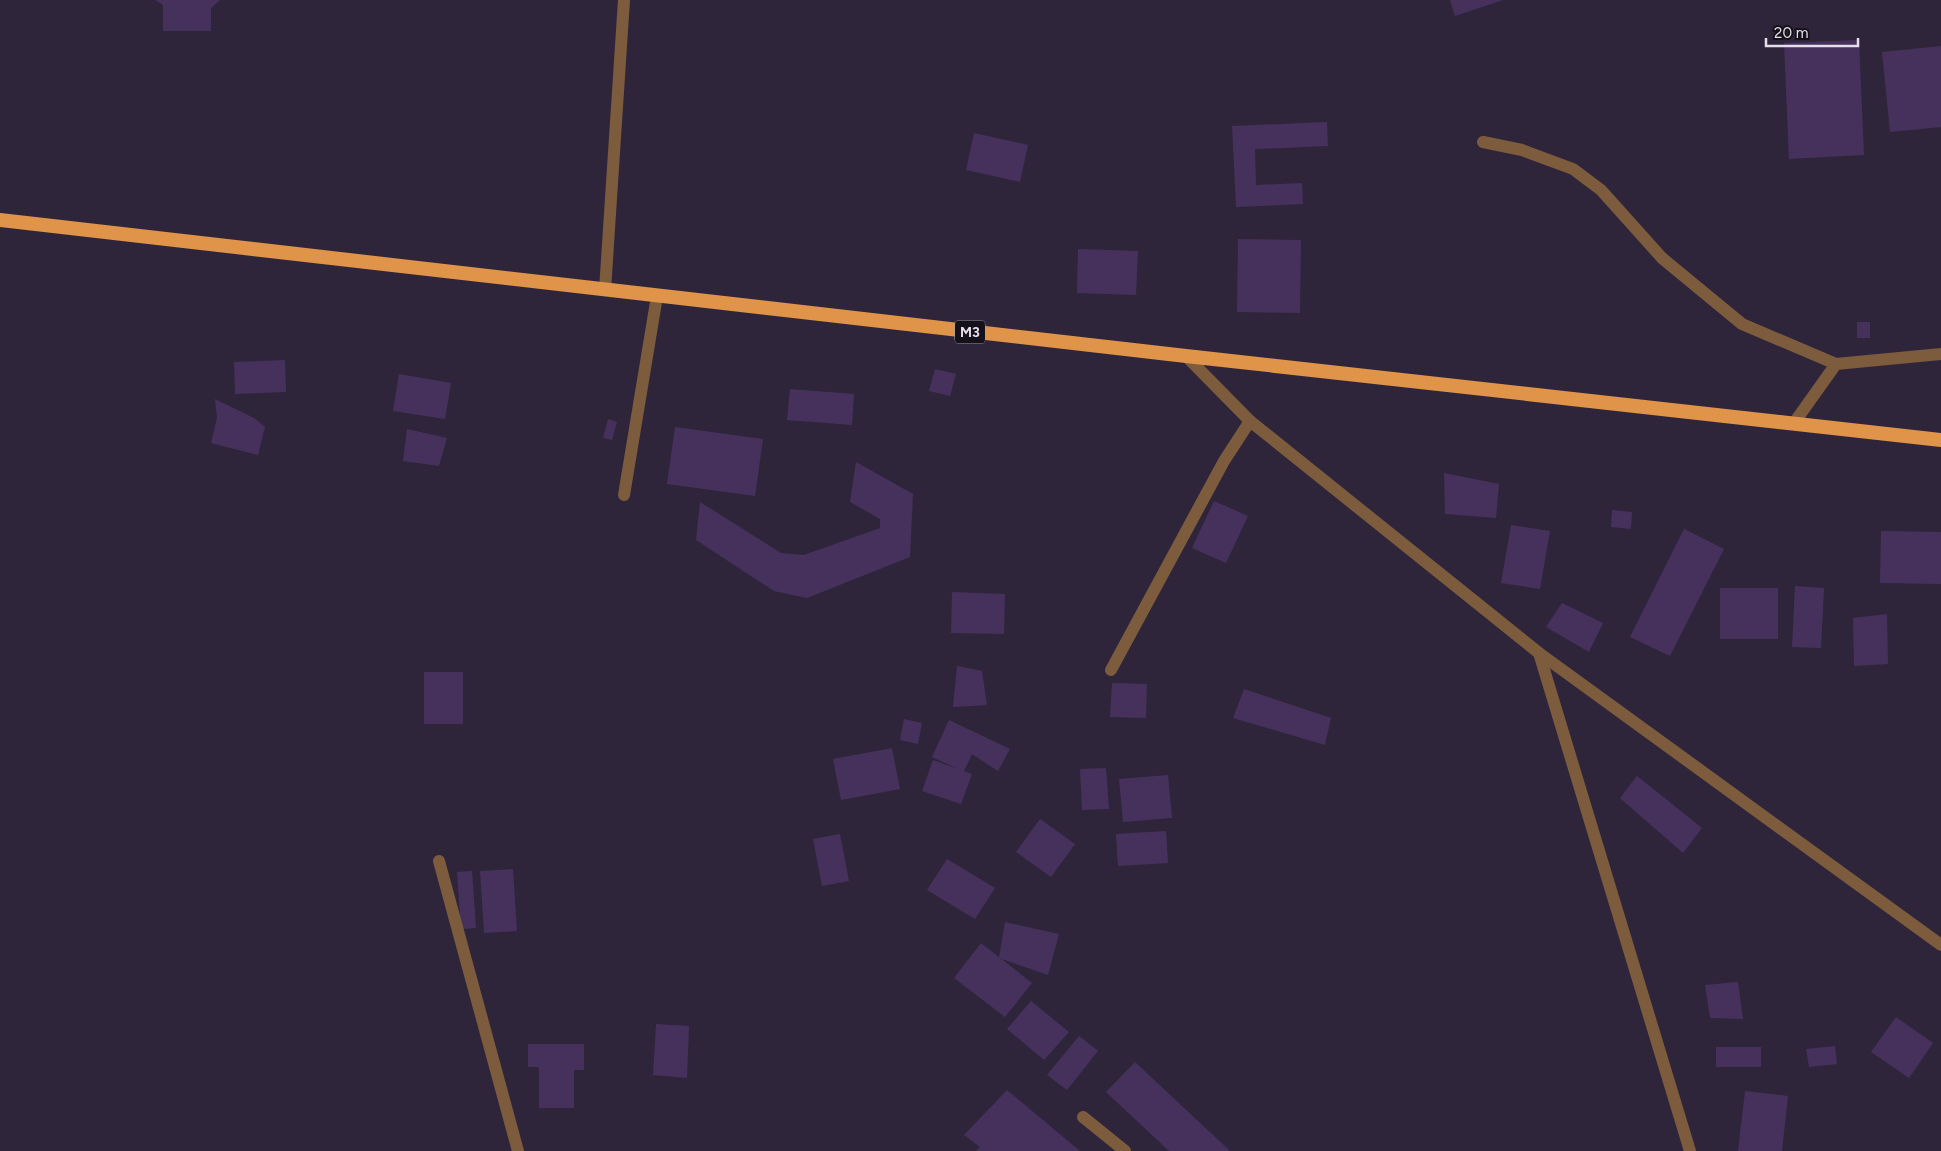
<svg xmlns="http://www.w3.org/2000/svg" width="1941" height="1151" font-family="Figtree,sans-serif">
	<rect width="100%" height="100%" fill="#2f253a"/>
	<g fill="#46315d">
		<path d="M 155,0 L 220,0 L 211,8 L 211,31 L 163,31 L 163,5 Z"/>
		<path d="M 1450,0 L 1503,0 L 1455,16 Z"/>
		<path d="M 1859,40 L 1864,155 L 1789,159 L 1784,43 Z"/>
		<path d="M 1941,46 L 1941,127 L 1890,132 L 1882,52 Z"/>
		<path d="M 1327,122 L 1328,146 L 1255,149 L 1256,185 L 1302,183 L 1303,204 L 1236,207 L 1232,126 Z"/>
		<path d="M 974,133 L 1028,145 L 1020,182 L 966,170 Z"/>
		<path d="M 1238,239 L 1301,240 L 1300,313 L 1237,312 Z"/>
		<path d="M 1078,249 L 1138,251 L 1136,295 L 1077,293 Z"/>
		<rect x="1857" y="322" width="13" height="16"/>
		<path d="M 285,360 L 286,392 L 235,394 L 234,362 Z"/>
		<path d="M 935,369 L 956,374 L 950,396 L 929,391 Z"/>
		<path d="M 399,374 L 451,383 L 445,419 L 393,411 Z"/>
		<path d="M 790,389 L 854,394 L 852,425 L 787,420 Z"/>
		<path d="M 215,399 L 254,418 L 265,427 L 258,455 L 211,443 L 217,418 Z"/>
		<path d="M 608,419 L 617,422 L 612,440 L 603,438 Z"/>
		<path d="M 675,427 L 763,439 L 755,496 L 667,484 Z"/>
		<path d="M 407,429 L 447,438 L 439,466 L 403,461 Z"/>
		<path d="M 856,462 L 913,494 L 910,557 L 807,598 L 774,591 L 696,540 L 700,502 L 781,553 L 804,555 L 880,528 L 880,519 L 850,502 Z"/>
		<path d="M 1444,473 L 1499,484 L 1496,518 L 1445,514 Z"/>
		<path d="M 1214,501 L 1248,516 L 1226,563 L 1192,548 Z"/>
		<path d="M 1612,510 L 1632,512 L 1631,529 L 1611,527 Z"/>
		<path d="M 1511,525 L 1550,531 L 1540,589 L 1501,583 Z"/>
		<path d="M 1684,529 L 1724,549 L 1670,656 L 1630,637 Z"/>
		<path d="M 1881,531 L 1941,532 L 1941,584 L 1880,583 Z"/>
		<path d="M 1795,586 L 1824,588 L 1821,648 L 1792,647 Z"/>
		<rect x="1720" y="588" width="58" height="51"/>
		<path d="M 952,592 L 1005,594 L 1004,634 L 951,633 Z"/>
		<path d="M 1562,603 L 1603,623 L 1589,652 L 1546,627 Z"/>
		<path d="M 1887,614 L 1888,664 L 1854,666 L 1853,618 Z"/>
		<path d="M 957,666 L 982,671 L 987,705 L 953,707 Z"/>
		<rect x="424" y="672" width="39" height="52"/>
		<path d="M 1112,683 L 1147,684 L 1146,718 L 1110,717 Z"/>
		<path d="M 1244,689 L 1331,718 L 1325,745 L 1233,718 Z"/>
		<path d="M 904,719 L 922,723 L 918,744 L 900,740 Z"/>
		<path d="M 949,720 L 1010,749 L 998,771 L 972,754 L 964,771 L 972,774 L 961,804 L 922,791 L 933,760 L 958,769 L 932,757 Z"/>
		<path d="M 892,748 L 900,789 L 841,800 L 833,759 Z"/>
		<path d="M 1106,768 L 1109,809 L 1082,810 L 1080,769 Z"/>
		<path d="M 1168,775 L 1172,818 L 1123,822 L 1119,779 Z"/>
		<path d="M 1637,776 L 1702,828 L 1683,853 L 1620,798 Z"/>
		<path d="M 1040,819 L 1075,844 L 1051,877 L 1016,852 Z"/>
		<path d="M 1166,831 L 1168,863 L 1118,866 L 1116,834 Z"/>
		<path d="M 840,834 L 849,881 L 822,886 L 813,839 Z"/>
		<path d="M 947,859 L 995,888 L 975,919 L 927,890 Z"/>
		<path d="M 513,869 L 517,931 L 484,933 L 480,871 Z"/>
		<path d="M 472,871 L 476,928 L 461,929 L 457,872 Z"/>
		<path d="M 1005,922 L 1059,934 L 1048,975 L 999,958 Z"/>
		<path d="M 981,943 L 1032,983 L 1005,1017 L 954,978 Z"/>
		<path d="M 1738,982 L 1743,1019 L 1710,1018 L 1705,985 Z"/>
		<path d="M 1031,1001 L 1069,1032 L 1044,1060 L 1007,1029 Z"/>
		<path d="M 1896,1017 L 1933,1043 L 1909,1078 L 1871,1052 Z"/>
		<path d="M 656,1024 L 689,1026 L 687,1078 L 653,1075 Z"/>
		<path d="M 1079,1036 L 1098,1051 L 1067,1090 L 1047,1075 Z"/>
		<path d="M 528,1044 L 584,1044 L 584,1070 L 574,1070 L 574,1108 L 539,1108 L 539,1067 L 528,1067 Z"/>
		<path d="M 1835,1046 L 1837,1064 L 1809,1067 L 1806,1049 Z"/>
		<rect x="1716" y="1047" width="45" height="20"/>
		<path d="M 1135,1062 L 1230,1151 L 1169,1151 L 1106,1092 Z"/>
		<path d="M 1007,1090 L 1080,1151 L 976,1151 L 980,1147 L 964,1135 Z"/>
		<path d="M 1745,1091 L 1788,1096 L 1782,1151 L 1738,1151 Z"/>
	</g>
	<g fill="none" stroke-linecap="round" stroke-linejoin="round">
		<g stroke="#7d5c3d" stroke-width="12">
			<path d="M 1483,142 L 1522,150 L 1573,169 L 1601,190 L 1662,258 L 1742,324 L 1836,364"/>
			<path d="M 605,290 L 624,0"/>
			<path d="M 1186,356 L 1250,421 L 1539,653 L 1941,945"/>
			<path d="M 1794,423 L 1836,364 L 1941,354"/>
			<path d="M 624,495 L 657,296"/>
			<path d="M 1539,653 L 1690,1151"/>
			<path d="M 1111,670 L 1224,461 L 1250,421"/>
			<path d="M 439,861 L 518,1151"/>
			<path d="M 1083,1117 L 1125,1151"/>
		</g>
		<path stroke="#df944a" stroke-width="14" d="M 0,220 L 1186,356 L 1941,440"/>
	</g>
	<g text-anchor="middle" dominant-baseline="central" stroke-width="5" stroke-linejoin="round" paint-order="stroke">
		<rect fill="#15111a" stroke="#a7a1ad" stroke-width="1" x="955" y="320.5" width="30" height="23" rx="4"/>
		<g font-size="14" font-weight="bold" fill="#e5dfec">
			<text x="970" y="332">M3</text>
		</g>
	</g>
	<path d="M1766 38v8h92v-8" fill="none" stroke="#e5dfec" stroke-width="2.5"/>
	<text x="1774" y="38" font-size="15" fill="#e5dfec" stroke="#15111a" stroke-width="4" paint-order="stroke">20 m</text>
</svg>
